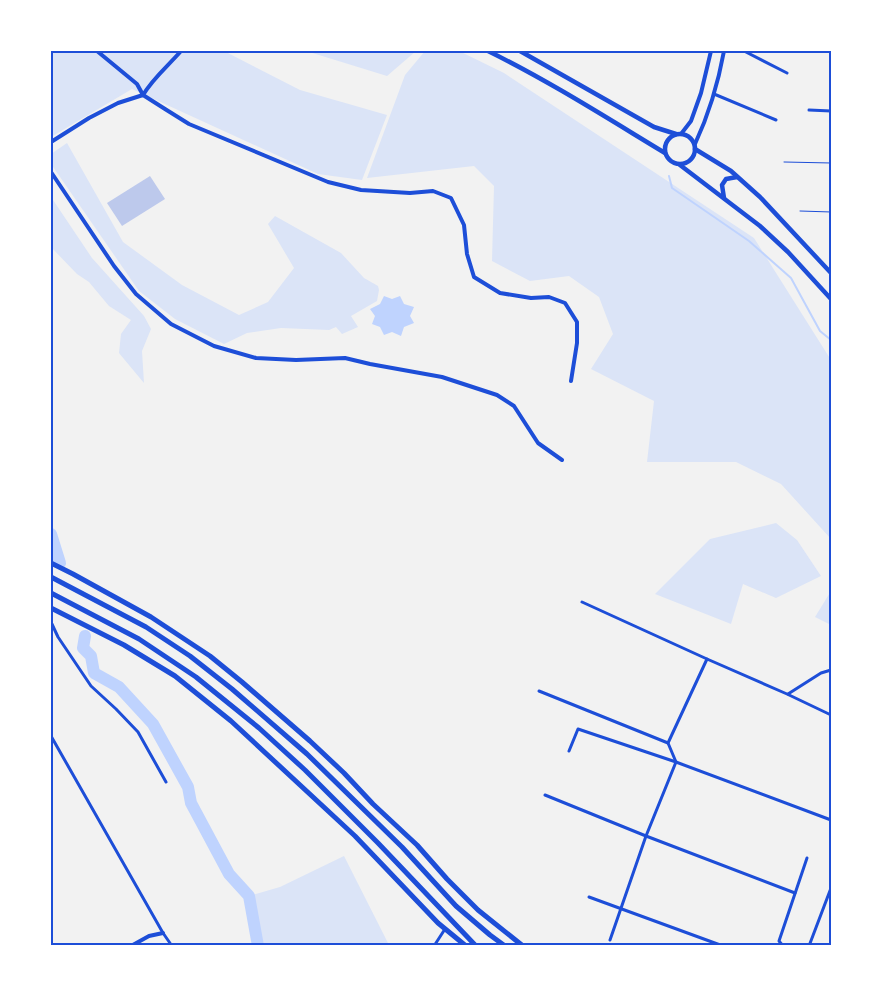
<svg xmlns="http://www.w3.org/2000/svg" width="882" height="997" font-family="'Alegreya Sans',sans-serif">
	<rect width="100%" height="100%" fill="#f2f2f2"/>
	<g fill="#dbe4f7">
		<path d="M 51,51 L 224,51 L 300,90 L 387,115 L 362,180 L 318,174 L 132,89 L 51,137 Z"/>
		<path d="M 306,51 L 416,51 L 387,76 Z"/>
		<path d="M 425,51 L 459,51 L 504,73 L 754,238 L 831,360 L 831,539 L 781,484 L 736,462 L 647,462 L 654,401 L 591,369 L 613,334 L 599,297 L 569,276 L 530,281 L 492,261 L 494,186 L 474,166 L 367,178 L 405,75 Z"/>
		<path d="M 67,143 L 123,242 L 182,285 L 239,315 L 268,302 L 294,268 L 268,224 L 275,216 L 341,253 L 364,278 L 378,286 L 379,290 L 377,301 L 351,316 L 358,327 L 342,334 L 336,327 L 329,330 L 281,328 L 247,333 L 224,344 L 175,319 L 139,291 L 51,164 L 51,154 Z"/>
		<path d="M 51,197 L 92,258 L 144,316 L 151,329 L 142,351 L 144,383 L 119,353 L 121,334 L 131,320 L 109,306 L 89,282 L 77,274 L 51,247 Z"/>
		<path d="M 776,523 L 797,540 L 821,576 L 776,598 L 743,584 L 731,624 L 655,594 L 710,539 Z"/>
		<path d="M 831,591 L 831,625 L 815,617 Z"/>
		<path d="M 344,856 L 388,943 L 383,946 L 261,946 L 249,896 L 280,887 Z"/>
	</g>
	<path fill="#bfd3fe" d="M 384,296 L 392,299 L 400,296 L 404,304 L 414,307 L 410,316 L 414,323 L 404,327 L 401,336 L 392,332 L 384,335 L 380,327 L 372,324 L 375,316 L 370,309 L 380,304 Z"/>
	<g fill="none" stroke-linecap="round" stroke-linejoin="round">
		<path stroke="#bfd3fe" stroke-width="2" d="M 669,176 L 672,188 L 749,241 L 791,278 L 820,331 L 831,340"/>
		<g stroke="#bfd3fe" stroke-width="12">
			<path d="M 51,534 L 60,563"/>
			<path d="M 85,636 L 83,648 L 91,656 L 94,673 L 119,687 L 153,724 L 188,787 L 191,803 L 229,874 L 249,896 L 258,946"/>
		</g>
	</g>
	<path fill="#bdc9ec" d="M 150,176 L 165,199 L 122,226 L 107,203 Z"/>
	<g fill="none" stroke-linecap="round" stroke-linejoin="round">
		<g stroke="#1d4ed8" stroke-width="1">
			<path d="M 784,162 L 831,163"/>
			<path d="M 800,211 L 831,212"/>
		</g>
		<g stroke="#1d4ed8" stroke-width="3">
			<path d="M 744,51 L 787,73"/>
			<path d="M 714,94 L 776,120"/>
			<path d="M 809,110 L 831,111"/>
			<path d="M 582,602 L 707,659 L 787,694 L 831,715"/>
			<path d="M 51,622 L 58,637 L 91,686 L 116,709 L 138,732 L 166,782"/>
			<path d="M 539,691 L 668,743"/>
			<path d="M 788,694 L 821,673 L 831,670"/>
			<path d="M 51,736 L 163,933 L 172,946"/>
			<path d="M 569,751 L 578,729 L 676,762 L 831,820"/>
			<path d="M 545,795 L 646,836 L 795,893"/>
			<path d="M 589,897 L 723,946"/>
			<path d="M 610,940 L 646,836 L 676,762 L 668,743 L 707,659"/>
			<path d="M 434,946 L 445,929"/>
			<path d="M 783,946 L 779,941 L 807,858"/>
			<path d="M 809,946 L 831,888"/>
		</g>
		<g stroke="#1d4ed8" stroke-width="4">
			<path d="M 97,51 L 137,84 L 143,95 C 153,78 168,66 181,51"/>
			<path d="M 51,142 L 89,118 L 118,103 L 143,95 L 165,109 L 189,124 L 328,182 L 361,190 L 410,193 L 433,191 L 451,198 L 464,225 L 467,254 L 474,277 L 500,293 L 531,298 L 549,297 L 565,303 L 577,322 L 577,343 L 571,381"/>
			<path d="M 51,172 L 114,266 L 136,294 L 171,324 L 214,346 L 256,358 L 296,360 L 345,358 L 370,364 L 442,377 L 497,395 L 514,406 L 538,443 L 562,460"/>
			<path d="M 131,946 L 149,936 L 163,933"/>
		</g>
		<g stroke="#1d4ed8" stroke-width="4">
			<path d="M 681,134 L 691,121 L 701,93 L 711,51"/>
			<path d="M 695,144 C 709,114 718,84 724,51"/>
		</g>
		<g stroke="#1d4ed8" stroke-width="4.5">
			<path d="M 488,51 C 549,81 607,118 665,153"/>
			<path d="M 520,51 L 654,127 L 676,134"/>
			<circle cx="680" cy="149" r="15"/>
			<path d="M 695,149 L 731,171 L 760,197 L 831,273"/>
			<path d="M 680,165 L 760,226 L 788,252 L 831,299"/>
			<path d="M 724,198 L 722,185 L 726,179 L 737,177"/>
		</g>
		<g stroke="#1d4ed8" stroke-width="5">
			<path d="M 51,563 L 73,574 L 151,617 L 210,656 L 242,682 L 310,741 L 344,773 L 373,804 L 417,845 L 447,879 L 478,910 L 523,946"/>
			<path d="M 51,577 L 146,627 L 190,656 L 232,689 L 307,754 L 402,847 L 456,906 L 490,935 L 505,946"/>
			<path d="M 51,593 L 139,639 L 196,677 L 259,728 L 305,770 L 378,843 L 476,946"/>
			<path d="M 51,608 L 124,645 L 175,676 L 231,721 L 355,836 L 438,923 L 466,946"/>
		</g>
	</g>
	<rect width="882" height="997" fill="none" stroke="#ffffff" stroke-width="105"/>
	<rect x="52" y="52" width="778" height="892" fill="none" stroke="#1d4ed8" stroke-width="2"/>
</svg>
